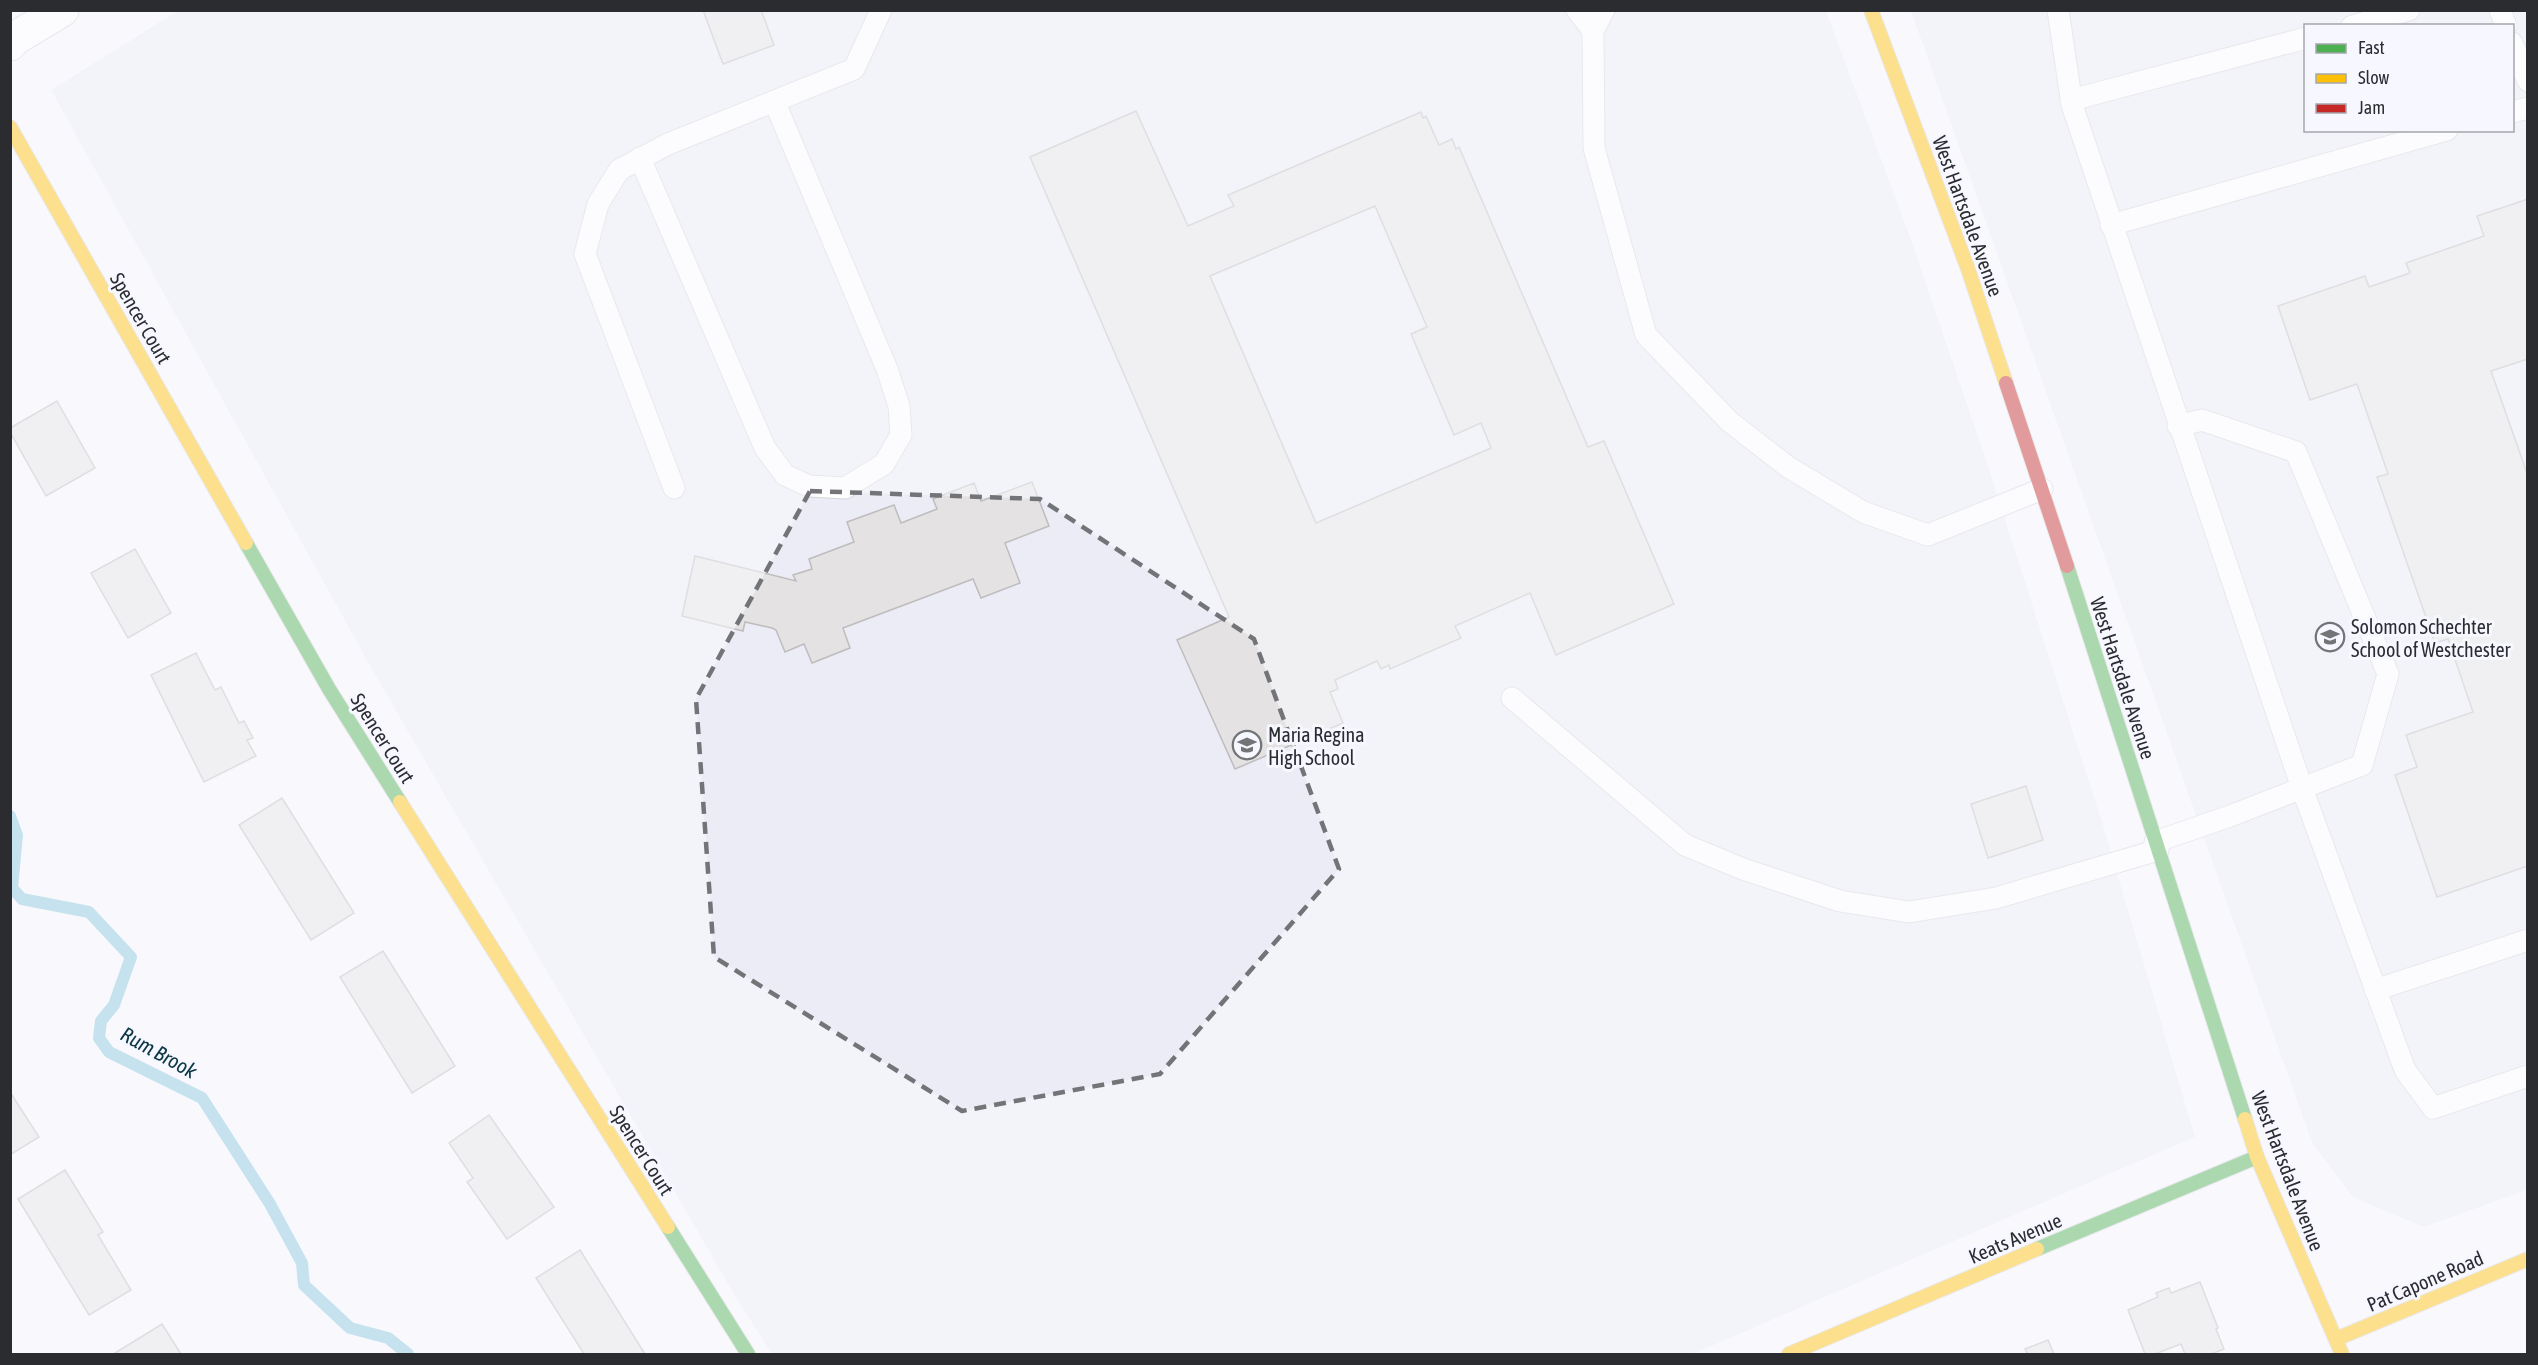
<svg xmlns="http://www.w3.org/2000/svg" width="2538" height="1365" font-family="'Asap Condensed',sans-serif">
	<rect width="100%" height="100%" fill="#f9f9fd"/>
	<g fill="#ececf6" fill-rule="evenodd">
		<path d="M 179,10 L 1826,11 L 1912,242 L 1987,463 L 2103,825 L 2195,1137 L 1693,1354 L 772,1354 L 735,1296 L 370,666 L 51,90 Z"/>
		<path d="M 1911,11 L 2527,11 L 2527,1190 L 2424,1227 L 2354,1198 L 2312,1143 ZM 2306,26 L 2512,26 L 2512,130 L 2306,130 Z"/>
	</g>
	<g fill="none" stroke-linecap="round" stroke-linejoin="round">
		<path stroke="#85c6dc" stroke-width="12" d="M 10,816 L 17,835 L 12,888 L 22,899 L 89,912 L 131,957 L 114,1005 L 101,1021 L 99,1038 L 109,1052 L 202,1098 L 270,1204 L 302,1263 L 304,1285 L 350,1328 L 388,1338 L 408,1354"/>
	</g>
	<g fill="#e4e2e3" stroke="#bebcbd" stroke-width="1.5" fill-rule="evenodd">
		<path d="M 703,10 L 761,10 L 774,45 L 723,64 Z"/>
		<path d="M 1136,111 L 1188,226 L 1234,206 L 1228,195 L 1421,112 L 1423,118 L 1426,116 L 1439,145 L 1452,139 L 1456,149 L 1459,147 L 1588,447 L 1604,441 L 1674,604 L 1556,655 L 1530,593 L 1455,626 L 1461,638 L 1390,669 L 1389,665 L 1381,669 L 1377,661 L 1335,680 L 1338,689 L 1330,692 L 1343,723 L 1235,769 L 1177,640 L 1229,617 L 1030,157 ZM 1375,206 L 1427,327 L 1411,334 L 1454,435 L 1481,423 L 1491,448 L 1316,523 L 1210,276 Z"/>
		<path d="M 2528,199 L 2528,359 L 2491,371 L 2528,476 L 2528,866 L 2437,897 L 2395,775 L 2417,767 L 2406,735 L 2473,712 L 2448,639 L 2435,643 L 2377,477 L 2388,474 L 2357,384 L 2310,400 L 2278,306 L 2365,276 L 2369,287 L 2410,273 L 2406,263 L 2484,236 L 2477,216 Z"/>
		<path d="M 57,401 L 95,468 L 46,496 L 10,432 L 10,428 Z"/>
		<path d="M 1032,482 L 1049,526 L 1005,543 L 1020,583 L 981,598 L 973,579 L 843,628 L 850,648 L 812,663 L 804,644 L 785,652 L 776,630 L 772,628 L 745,622 L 743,631 L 682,616 L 695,556 L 796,581 L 793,575 L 812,569 L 809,559 L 854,542 L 847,522 L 894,505 L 901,523 L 937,509 L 933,499 L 974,483 L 981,501 Z"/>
		<path d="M 135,549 L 171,613 L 128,638 L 91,573 Z"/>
		<path d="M 196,653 L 215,690 L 221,687 L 239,723 L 244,721 L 253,738 L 247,740 L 256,756 L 204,782 L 151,675 Z"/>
		<path d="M 2026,786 L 2043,840 L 1988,858 L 1971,804 Z"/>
		<path d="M 282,798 L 354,913 L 311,940 L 239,825 Z"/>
		<path d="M 383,951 L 455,1066 L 412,1093 L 340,977 Z"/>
		<path d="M 10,1092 L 39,1137 L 10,1155 Z"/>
		<path d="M 489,1115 L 554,1207 L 507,1239 L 467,1182 L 473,1178 L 449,1143 Z"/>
		<path d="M 65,1170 L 103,1232 L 98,1235 L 131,1290 L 89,1315 L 18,1199 Z"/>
		<path d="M 580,1250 L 645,1354 L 584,1354 L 536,1278 Z"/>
		<path d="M 2200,1282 L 2218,1328 L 2216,1329 L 2224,1349 L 2211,1354 L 2185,1354 L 2181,1344 L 2155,1354 L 2145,1354 L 2128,1310 L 2158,1297 L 2156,1293 L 2169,1288 L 2171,1293 Z"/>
		<path d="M 162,1324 L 181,1354 L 116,1354 L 115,1353 Z"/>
		<path d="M 2048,1340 L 2054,1354 L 2025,1354 L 2027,1353 L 2025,1349 Z"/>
	</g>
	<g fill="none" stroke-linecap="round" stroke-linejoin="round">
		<g stroke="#d4d5d8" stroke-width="23">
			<g id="lane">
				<path d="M 1577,10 L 1593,31"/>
				<path d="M 1604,10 L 1593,31 L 1594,148 L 1646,335 L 1730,422 L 1788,467 L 1863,512 L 1928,535 L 2042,489"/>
				<path d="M 2058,10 L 2072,105 L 2302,788 L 2405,1070 L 2433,1108 L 2528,1076"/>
				<path d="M 2500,10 L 2506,26"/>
				<path d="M 2352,26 L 2409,10"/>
				<path d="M 2512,43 L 2528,81"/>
				<path d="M 2071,100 L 2306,38"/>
				<path d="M 2512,112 L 2528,108"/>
				<path d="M 640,158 L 765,448 L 785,475 L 809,486 L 845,488 L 884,464 L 901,435 L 899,406 L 887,369 L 775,103"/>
				<path d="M 2111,225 L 2447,130"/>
				<path d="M 674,488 L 585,254 L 598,204 L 619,170 L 668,144 L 854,69 L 881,10"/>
				<path d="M 1512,698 L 1685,845 L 1743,869 L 1840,901 L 1909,912 L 1996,898 L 2158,850"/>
				<path d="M 2155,842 L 2230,816 L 2362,765 L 2388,674 L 2296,452 L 2202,420 L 2178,426"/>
				<path d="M 2375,990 L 2528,940"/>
			</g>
		</g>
		<g stroke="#d4d5d8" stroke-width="35">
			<path id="street" d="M 10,44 L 14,39 L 62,10"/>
		</g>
		<g stroke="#d4d5d8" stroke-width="16">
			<g id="fast">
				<path d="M 246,543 L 329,689 L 400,802"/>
				<path d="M 2067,566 L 2245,1119"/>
				<path d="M 668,1227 L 748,1354"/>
				<path d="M 2037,1249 L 2257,1157"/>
			</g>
		</g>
		<g stroke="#d4d5d8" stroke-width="16">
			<g id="slow">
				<path d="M 1871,10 L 1968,269 L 2006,383"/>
				<path d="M 10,127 L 246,543"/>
				<path d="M 400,802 L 668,1227"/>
				<path d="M 2245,1119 L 2257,1157 L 2342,1354"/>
				<path d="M 2336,1339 L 2528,1259"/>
				<path d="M 1789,1354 L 2037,1249"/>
			</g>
		</g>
		<g stroke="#d4d5d8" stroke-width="16">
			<path id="jam" d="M 2006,383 L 2067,566"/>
		</g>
		<use href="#lane" stroke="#fefeff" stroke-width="21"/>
		<use href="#street" stroke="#fefeff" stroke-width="33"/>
		<use href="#fast" stroke="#4caf50" stroke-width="14"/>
		<use href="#slow" stroke="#ffc107" stroke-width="14"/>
		<use href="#jam" stroke="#c62828" stroke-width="14"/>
	</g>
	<path d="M0 0H2538V1365H0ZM 810,491 L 1040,499 L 1254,639 L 1339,869 L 1160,1074 L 962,1111 L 714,957 L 696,699 Z" fill="#f9f9fd" fill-opacity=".55" fill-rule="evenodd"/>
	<path fill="none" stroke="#737478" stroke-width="4.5" stroke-dasharray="12 8" stroke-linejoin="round" d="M 810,491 L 1040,499 L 1254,639 L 1339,869 L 1160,1074 L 962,1111 L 714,957 L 696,699 Z"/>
	<defs>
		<g id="school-ring" transform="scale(1.5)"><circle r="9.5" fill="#f7f8ff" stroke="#737478" stroke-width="1.5"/><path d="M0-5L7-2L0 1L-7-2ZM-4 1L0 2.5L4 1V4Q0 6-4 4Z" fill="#737478"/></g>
	</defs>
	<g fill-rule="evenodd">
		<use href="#school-ring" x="2330" y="637"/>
		<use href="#school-ring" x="1247" y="745"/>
	</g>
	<g text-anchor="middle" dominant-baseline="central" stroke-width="6" stroke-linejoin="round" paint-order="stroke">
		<g font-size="20" fill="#2b2c30" stroke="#f7f8ff">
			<text transform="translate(1968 216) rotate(70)">West Hartsdale Avenue</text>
			<text transform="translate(141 318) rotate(60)">Spencer Court</text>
			<text transform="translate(2123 678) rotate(72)">West Hartsdale Avenue</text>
			<text transform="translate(383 738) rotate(58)">Spencer Court</text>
			<text transform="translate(642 1150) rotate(58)">Spencer Court</text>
			<text transform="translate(2288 1171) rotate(69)">West Hartsdale Avenue</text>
			<text transform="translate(2015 1238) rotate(-23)">Keats Avenue</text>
			<text transform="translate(2425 1281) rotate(-23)">Pat Capone Road</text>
		</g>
		<g font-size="20" fill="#2b2c30" stroke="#f7f8ff" text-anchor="start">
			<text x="2351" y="626">Solomon Schechter<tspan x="2351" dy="23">School of Westchester</tspan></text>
			<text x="1268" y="734">Maria Regina<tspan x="1268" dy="23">High School</tspan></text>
		</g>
		<g font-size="21" font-style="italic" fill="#0c3845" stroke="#f7f8ff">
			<text transform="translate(159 1052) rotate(29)">Rum Brook</text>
		</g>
	</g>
	<rect width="2538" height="1365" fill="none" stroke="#2b2c30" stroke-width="24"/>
	<rect x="2304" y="24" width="210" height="108" fill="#f7f8ff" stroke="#a5a6ac" stroke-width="1.5"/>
	<rect x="2316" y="44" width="30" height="9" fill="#4caf50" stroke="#a5a6ac" stroke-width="1.5"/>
	<text x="2358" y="54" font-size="18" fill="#2b2c30">Fast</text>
	<rect x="2316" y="74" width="30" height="9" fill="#ffc107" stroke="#a5a6ac" stroke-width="1.5"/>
	<text x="2358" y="84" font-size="18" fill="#2b2c30">Slow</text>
	<rect x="2316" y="104" width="30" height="9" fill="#c62828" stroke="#a5a6ac" stroke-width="1.5"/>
	<text x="2358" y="114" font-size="18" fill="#2b2c30">Jam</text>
</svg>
